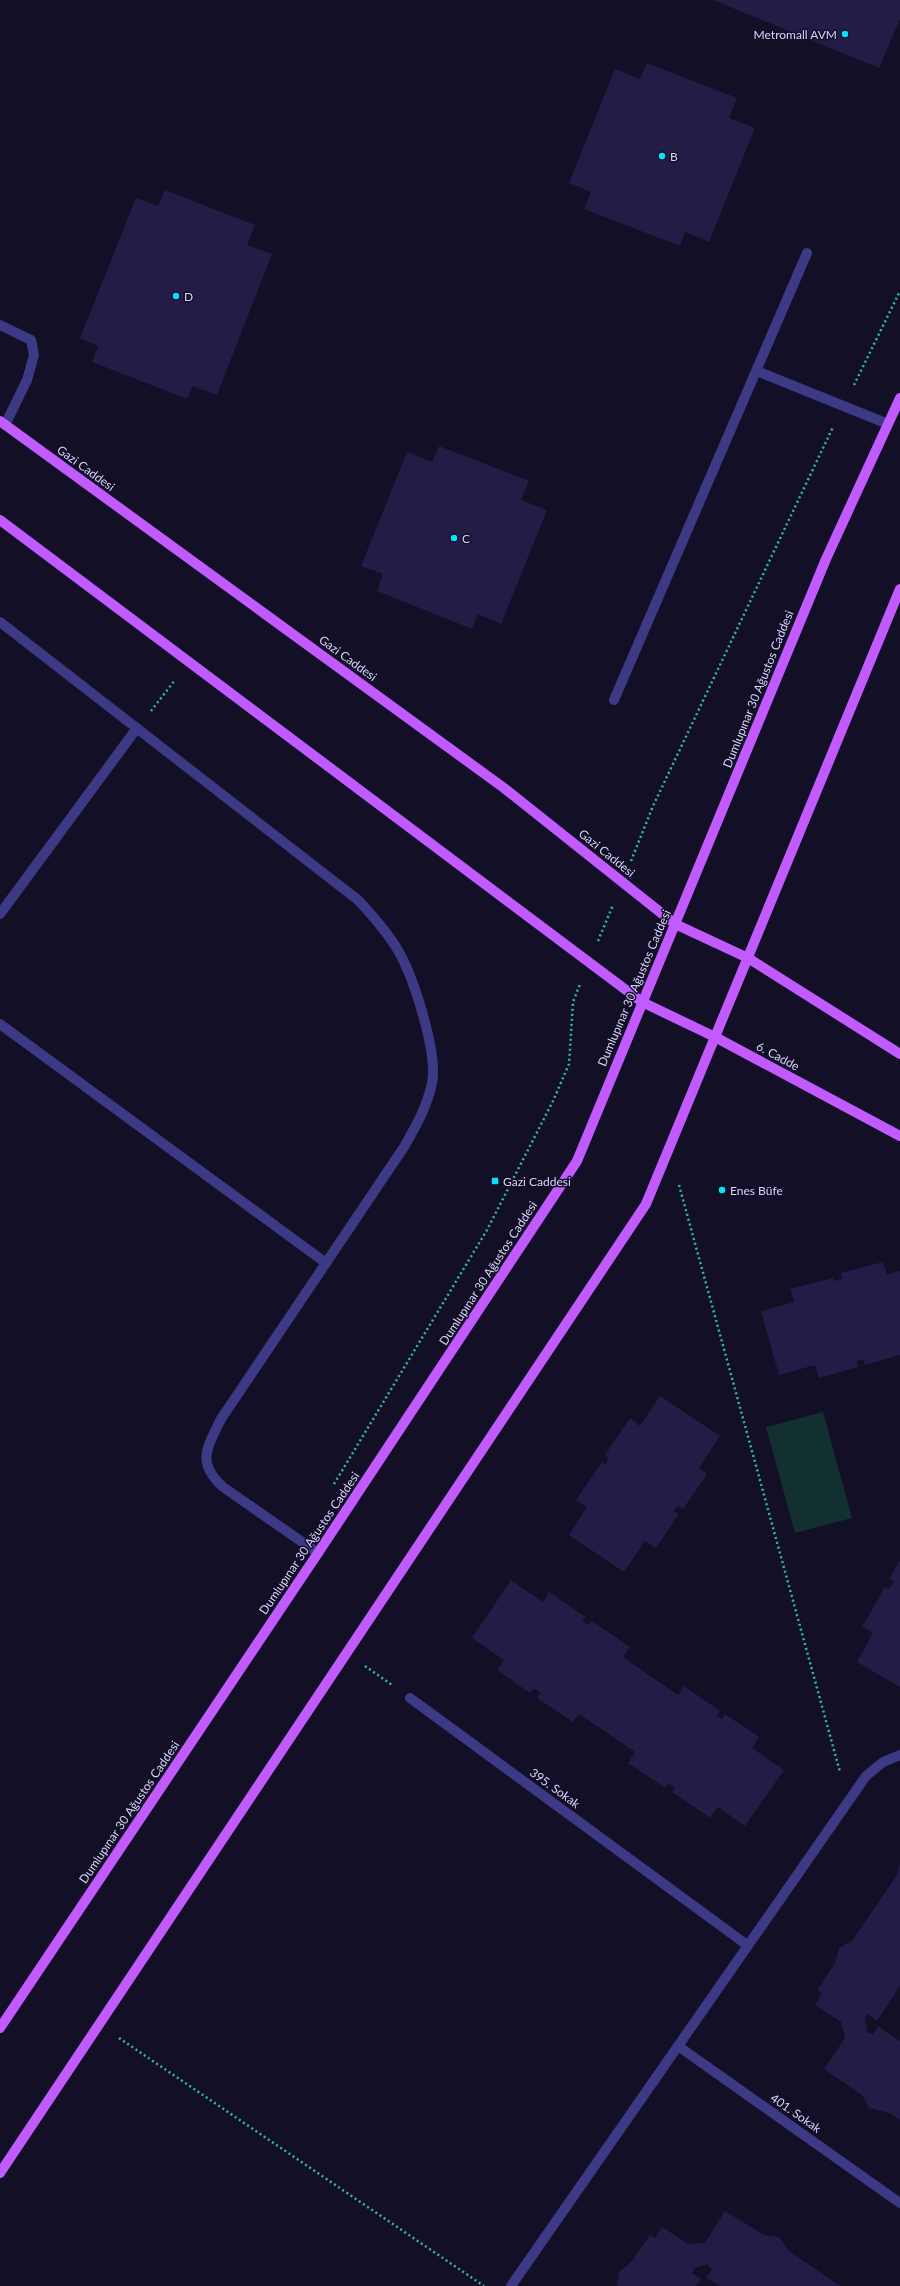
<svg xmlns="http://www.w3.org/2000/svg" width="900" height="2286" font-family="Lato,sans-serif">
	<rect width="100%" height="100%" fill="#130f26"/>
	<path fill="#12302f" d="M 823,1412 L 852,1518 L 795,1533 L 766,1427 Z"/>
	<g fill="#241b47">
		<path d="M 713,0 L 900,0 L 900,19 L 879,68 Z"/>
		<path d="M 647,63 L 737,98 L 729,118 L 755,128 L 709,242 L 685,232 L 680,246 L 584,209 L 591,192 L 569,183 L 615,69 L 640,79 Z"/>
		<path d="M 165,190 L 255,225 L 247,245 L 272,254 L 217,395 L 193,386 L 187,399 L 92,362 L 98,346 L 80,338 L 136,198 L 158,206 Z"/>
		<path d="M 439,446 L 529,481 L 521,500 L 547,510 L 501,624 L 478,614 L 472,629 L 377,591 L 383,574 L 361,566 L 407,452 L 432,462 Z"/>
		<path d="M 883,1262 L 887,1274 L 900,1271 L 900,1355 L 865,1365 L 863,1359 L 857,1361 L 858,1367 L 819,1378 L 815,1365 L 779,1375 L 761,1311 L 794,1302 L 790,1289 L 833,1278 L 834,1281 L 842,1279 L 841,1273 Z"/>
		<path d="M 660,1396 L 720,1436 L 699,1468 L 707,1474 L 683,1509 L 678,1506 L 674,1511 L 679,1514 L 656,1548 L 645,1541 L 624,1572 L 569,1535 L 587,1507 L 576,1500 L 602,1462 L 605,1465 L 609,1458 L 605,1455 L 630,1418 L 640,1426 Z"/>
		<path d="M 900,1560 L 900,1687 L 857,1662 L 873,1633 L 862,1627 L 885,1587 L 889,1589 L 894,1582 L 889,1579 Z"/>
		<path d="M 511,1580 L 543,1602 L 549,1592 L 586,1617 L 582,1621 L 588,1625 L 592,1621 L 630,1647 L 623,1657 L 678,1695 L 684,1686 L 720,1711 L 717,1715 L 722,1719 L 725,1714 L 759,1737 L 752,1748 L 784,1770 L 745,1826 L 718,1807 L 710,1818 L 672,1792 L 675,1788 L 668,1783 L 665,1788 L 628,1763 L 635,1752 L 579,1714 L 573,1722 L 537,1698 L 541,1693 L 534,1688 L 530,1693 L 497,1670 L 504,1660 L 472,1638 Z"/>
		<path d="M 900,1863 L 900,1986 L 877,2021 L 868,2014 L 865,2019 L 867,2032 L 873,2034 L 878,2026 L 900,2041 L 900,2120 L 887,2112 L 869,2108 L 862,2095 L 824,2069 L 845,2038 L 841,2022 L 815,2005 L 822,1993 L 817,1990 L 835,1963 L 839,1948 L 852,1941 L 897,1875 Z"/>
		<path d="M 725,2211 L 764,2235 L 779,2237 L 789,2251 L 840,2286 L 720,2286 L 706,2278 L 712,2269 L 707,2264 L 695,2268 L 692,2273 L 701,2279 L 696,2286 L 617,2286 L 619,2272 L 631,2262 L 650,2235 L 655,2238 L 662,2227 L 688,2244 L 705,2243 Z"/>
	</g>
	<g fill="none" stroke-linecap="round" stroke-linejoin="round">
		<g stroke="#2fb8b0" stroke-width="2.5" stroke-dasharray="2 3" stroke-linecap="butt">
			<path d="M 854,385 L 900,291"/>
			<path d="M 151,711 L 175,680"/>
			<path d="M 631,861 L 653,806 L 833,427"/>
			<path d="M 598,941 L 613,905"/>
			<path d="M 679,1185 L 840,1772"/>
			<path d="M 334,1484 L 487,1230 L 553,1101 L 569,1064 L 573,1002 L 580,984"/>
			<path d="M 365,1666 L 392,1685"/>
			<path d="M 119,2038 L 484,2286"/>
		</g>
		<g stroke="#3d3a85" stroke-width="10">
			<path d="M 0,325 L 31,340 L 34,355 L 27,380 L 5,425"/>
			<path d="M 757,371 L 888,424"/>
			<path d="M 0,622 L 358,900 C 373,916 388,933 399,952 C 414,979 438,1053 432,1083 C 427,1107 416,1126 404,1147 L 221,1419 C 207,1448 196,1462 223,1487 L 318,1553"/>
			<path d="M 614,700 L 807,253"/>
			<path d="M 0,914 L 137,728"/>
			<path d="M 0,1024 L 326,1263"/>
			<path d="M 410,1698 L 747,1945"/>
			<path d="M 678,2046 L 900,2203"/>
			<path d="M 511,2286 L 866,1776 L 883,1762 L 900,1755"/>
		</g>
		<g stroke="#c25bff" stroke-width="10">
			<path d="M 0,421 L 504,788 L 675,924 L 748,958 L 900,1054"/>
			<path d="M 0,520 L 642,1002 L 715,1037 L 900,1136"/>
			<path d="M 0,2028 L 318,1553 L 577,1161 L 826,559 L 900,398"/>
			<path d="M 0,2173 L 646,1204 L 900,589"/>
		</g>
	</g>
	<g fill="#00e5ff" stroke="#130f26" stroke-width="1.5">
		<circle cx="845" cy="34" r="4"/>
		<circle cx="662" cy="156" r="4"/>
		<circle cx="176" cy="296" r="4"/>
		<circle cx="454" cy="538" r="4"/>
		<rect x="491" y="1177" width="8" height="8" rx="2"/>
		<circle cx="722" cy="1190" r="4"/>
	</g>
	<g text-anchor="middle" dominant-baseline="central" stroke-width="3" stroke-linejoin="round" paint-order="stroke">
		<g font-size="12" fill="#d9d4ff" stroke="#130f26" text-anchor="start">
			<text x="837" y="34" text-anchor="end">Metromall AVM</text>
			<text x="670" y="156">B</text>
			<text x="184" y="296">D</text>
			<text x="462" y="538">C</text>
			<text x="503" y="1181">Gazi Caddesi</text>
			<text x="730" y="1190">Enes Büfe</text>
		</g>
		<g font-size="12" fill="#d9d4ff" stroke="#130f26">
			<text transform="translate(86 468) rotate(36)">Gazi Caddesi</text>
			<text transform="translate(348 658) rotate(36)">Gazi Caddesi</text>
			<text transform="translate(758 689) rotate(-68)">Dumlupınar 30 Ağustos Caddesi</text>
			<text transform="translate(607 853) rotate(39)">Gazi Caddesi</text>
			<text transform="translate(634 988) rotate(-67)">Dumlupınar 30 Ağustos Caddesi</text>
			<text transform="translate(778 1056) rotate(28)">6. Cadde</text>
			<text transform="translate(488 1273) rotate(-57)">Dumlupınar 30 Ağustos Caddesi</text>
			<text transform="translate(309 1543) rotate(-56)">Dumlupınar 30 Ağustos Caddesi</text>
			<text transform="translate(555 1788) rotate(36)">395. Sokak</text>
			<text transform="translate(129 1812) rotate(-56)">Dumlupınar 30 Ağustos Caddesi</text>
			<text transform="translate(796 2113) rotate(35)">401. Sokak</text>
		</g>
	</g>
</svg>
